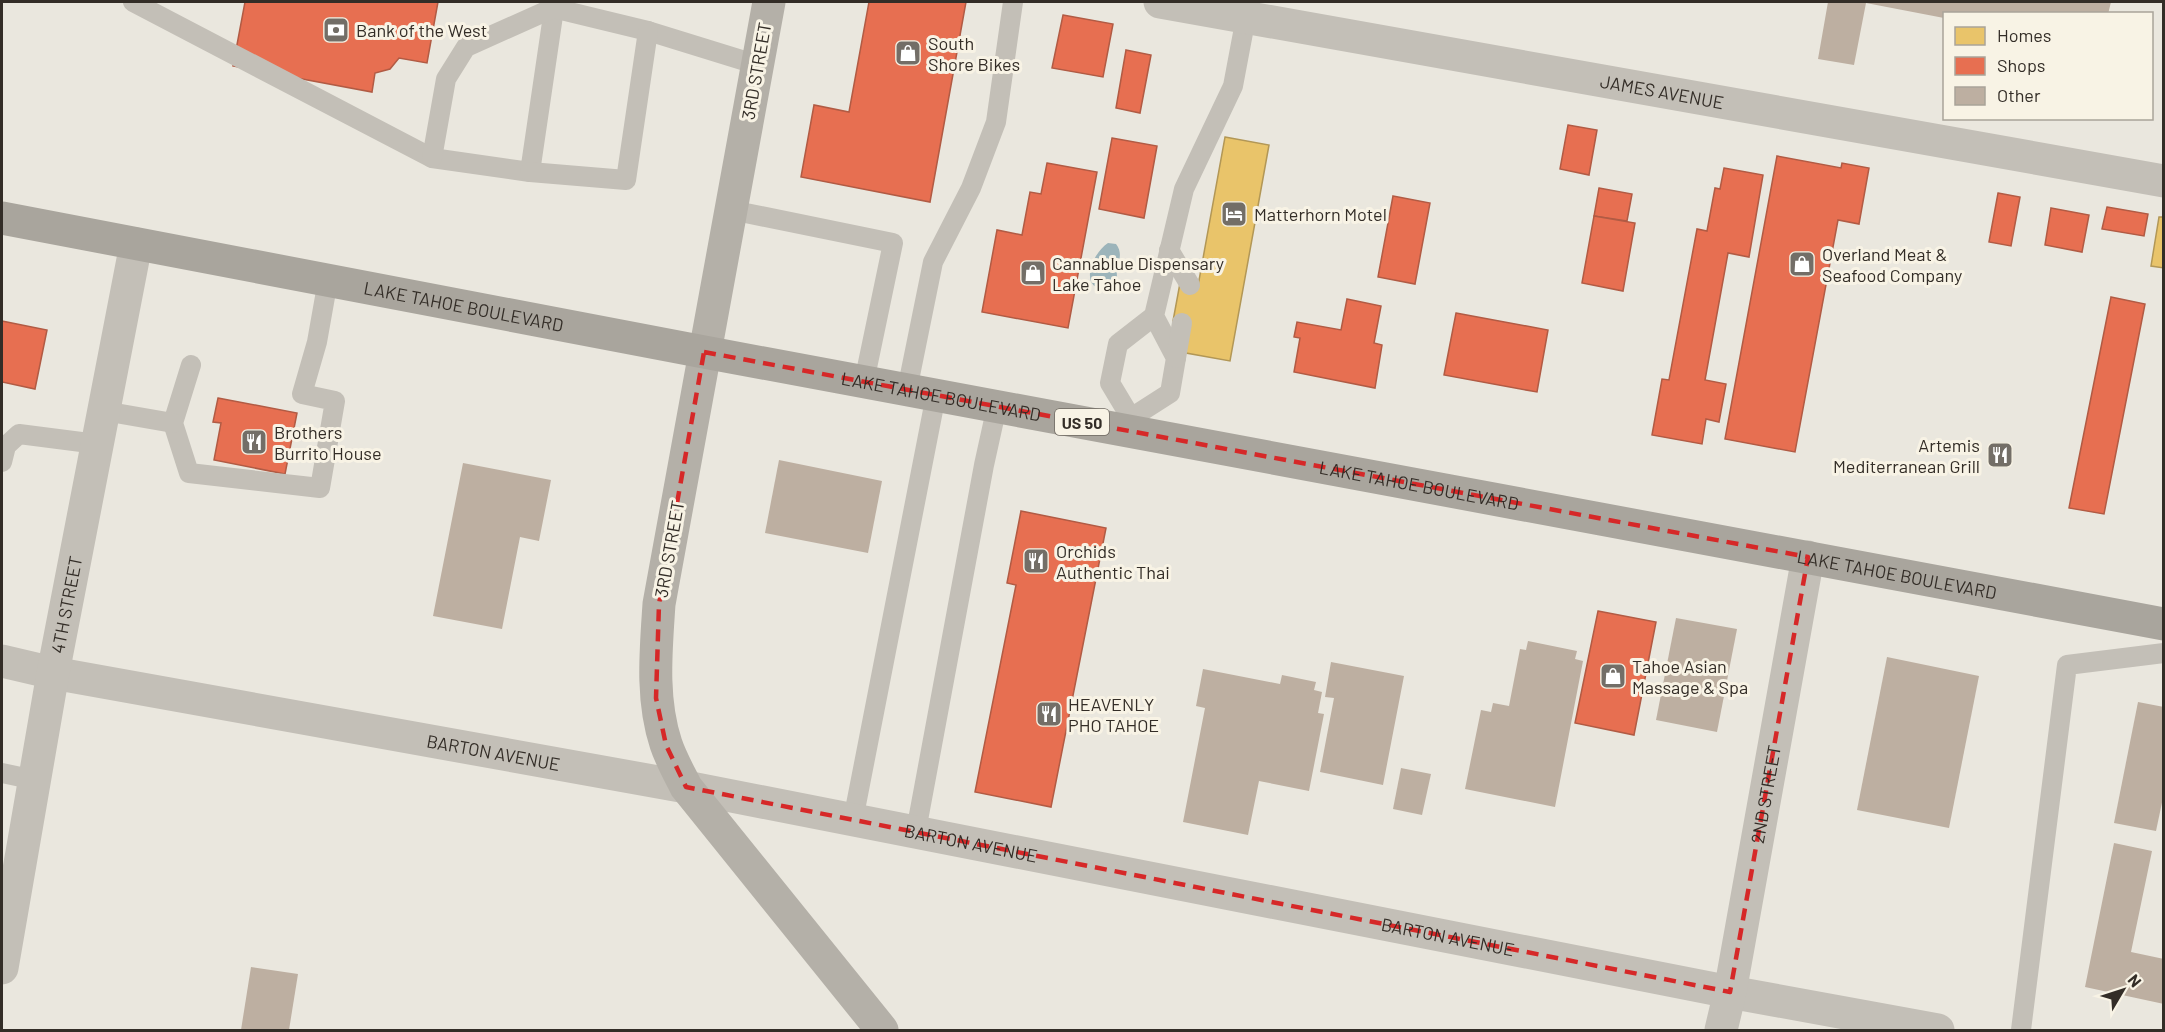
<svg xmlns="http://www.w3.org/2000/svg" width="2165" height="1032" font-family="Barlow,sans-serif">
	<rect width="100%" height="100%" fill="#eae7de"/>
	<path fill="#9cb4ba" d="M 1108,243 L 1116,244 C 1126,257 1113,266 1118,280 L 1109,289 C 1078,292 1090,255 1108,243 Z"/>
	<g fill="#e9c46a" stroke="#b29756" stroke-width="1.5">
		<path d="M 1225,137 L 1269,145 L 1230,361 L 1186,353 L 1173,321 L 1180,283 L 1198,286 Z"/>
		<path d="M 2159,217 L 2164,217 L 2164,268 L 2151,266 Z"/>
	</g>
	<g fill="#e76f51" stroke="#b15b44" stroke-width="1.5">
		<path d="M 245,2 L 438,2 L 427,63 L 399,58 L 390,69 L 375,73 L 372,92 L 233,66 Z"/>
		<path d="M 869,2 L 966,2 L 930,202 L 801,177 L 814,105 L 849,112 Z"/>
		<path d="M 1063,15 L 1113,24 L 1103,77 L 1052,68 Z"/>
		<path d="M 1126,50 L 1151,55 L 1140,113 L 1116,108 Z"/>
		<path d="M 1568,125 L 1597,130 L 1589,175 L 1560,169 Z"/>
		<path d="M 1112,138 L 1157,146 L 1144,218 L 1099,209 Z"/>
		<path d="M 1777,156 L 1841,168 L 1842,163 L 1869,168 L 1859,224 L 1838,220 L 1795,452 L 1725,439 Z"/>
		<path d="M 1047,163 L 1097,172 L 1068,328 L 982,312 L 997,230 L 1022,235 L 1030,192 L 1041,194 Z"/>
		<path d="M 1724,168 L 1763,175 L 1749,257 L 1728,253 L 1705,380 L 1726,384 L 1719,422 L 1706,419 L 1702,444 L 1652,435 L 1662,379 L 1669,380 L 1697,229 L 1707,231 L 1715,188 L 1720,189 Z"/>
		<path d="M 1599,188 L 1632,194 L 1627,221 L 1594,216 Z"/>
		<path d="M 1998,193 L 2020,197 L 2011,246 L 1989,242 Z"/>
		<path d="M 1393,196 L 1430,203 L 1415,284 L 1378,277 Z"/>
		<path d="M 2107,207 L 2148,214 L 2144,236 L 2102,229 Z"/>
		<path d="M 2051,208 L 2089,215 L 2082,252 L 2045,245 Z"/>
		<path d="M 1594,216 L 1635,223 L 1623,291 L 1582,283 Z"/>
		<path d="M 2111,297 L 2145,304 L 2104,514 L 2069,508 Z"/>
		<path d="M 1347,299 L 1381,306 L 1374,343 L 1382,345 L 1375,388 L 1294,372 L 1300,338 L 1294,337 L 1297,322 L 1341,330 Z"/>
		<path d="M 1456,313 L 1548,330 L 1537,392 L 1444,375 Z"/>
		<path d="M 2,321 L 47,330 L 35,389 L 2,382 Z"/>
		<path d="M 218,398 L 297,413 L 285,474 L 214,460 L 221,423 L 213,422 Z"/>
		<path d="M 1021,511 L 1106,528 L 1051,807 L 975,792 L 1016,585 L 1007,583 Z"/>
		<path d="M 1598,611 L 1656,622 L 1634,735 L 1575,723 Z"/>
	</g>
	<g fill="#bdafa1">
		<path d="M 1828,2 L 2111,2 L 2108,14 L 1944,14 L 1944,18 L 1866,3 L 1854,65 L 1818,59 Z"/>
		<path d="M 779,460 L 882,481 L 868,553 L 765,533 Z"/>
		<path d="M 463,463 L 551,480 L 539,541 L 520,537 L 502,629 L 433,616 Z"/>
		<path d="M 1676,618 L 1737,629 L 1717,732 L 1656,720 Z"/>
		<path d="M 1528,641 L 1577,651 L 1575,659 L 1583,661 L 1555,807 L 1465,789 L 1481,710 L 1491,712 L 1493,703 L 1509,706 L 1520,649 L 1526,650 Z"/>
		<path d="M 1887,657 L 1979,676 L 1949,828 L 1857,810 Z"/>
		<path d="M 1331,662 L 1404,676 L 1383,785 L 1320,772 L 1334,698 L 1325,697 Z"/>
		<path d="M 1203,669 L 1280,684 L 1282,675 L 1316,682 L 1314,690 L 1322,692 L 1318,713 L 1324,714 L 1309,791 L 1259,781 L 1248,835 L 1183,822 L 1205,708 L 1196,706 Z"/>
		<path d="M 2138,702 L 2164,707 L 2164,793 L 2156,831 L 2114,823 Z"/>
		<path d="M 1401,768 L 1431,774 L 1422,815 L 1393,809 Z"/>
		<path d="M 2114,843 L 2152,851 L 2131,952 L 2164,959 L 2164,1004 L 2085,987 Z"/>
		<path d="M 251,967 L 298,974 L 289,1030 L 241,1030 Z"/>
	</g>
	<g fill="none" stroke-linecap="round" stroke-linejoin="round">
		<g stroke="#c3bfb7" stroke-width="20">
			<path d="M 133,2 L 432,158 L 530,172 L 555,2"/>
			<path d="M 432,158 L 446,79 L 466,47 L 553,8 L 648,31 L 758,65"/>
			<path d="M 530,172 L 626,180 L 648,31"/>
			<path d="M 731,210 L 893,243 L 864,382"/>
			<path d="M 1169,250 L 1190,285"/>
			<path d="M 1154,316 L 1118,344 L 1110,383 L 1131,418 L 1170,393 L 1176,358 L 1154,316 L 1184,189 L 1233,86 L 1246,17"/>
			<path d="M 1176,358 L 1182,323"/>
			<path d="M 191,365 L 173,423 L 189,473 L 320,488 L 335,401 L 302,394 L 317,342 L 328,280"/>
			<path d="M 907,390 L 933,262 L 971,188 L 996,122 L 1013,2"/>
			<path d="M 104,411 L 173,423"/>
			<path d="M 2,462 L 6,446 L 19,434 L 97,444"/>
			<path d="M 2,773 L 35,780"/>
			<path d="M 853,820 L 936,395"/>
			<path d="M 916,831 L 984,465 L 997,406"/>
			<path d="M 2021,1030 L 2067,665 L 2164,653"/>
		</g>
		<g stroke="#c3bfb7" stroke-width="33">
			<path id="s1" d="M 1160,2 L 2164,181"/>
			<path id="s2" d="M 2,661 L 53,673 L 686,787 L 1730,992 L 1938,1030"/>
			<path id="s3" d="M 2,968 L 53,673 L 136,244"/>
			<path id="s4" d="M 1721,1030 L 1730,992 L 1808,557"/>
		</g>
		<path stroke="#b4b0a8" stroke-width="33" d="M 769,2 L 659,604 C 656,650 651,699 666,744 C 671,759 679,773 686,787 L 882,1030"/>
		<path stroke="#a9a59d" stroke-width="33" id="s5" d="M 2,218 L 704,352 L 2164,624"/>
	</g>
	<path fill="none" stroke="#d62828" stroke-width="4.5" stroke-dasharray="12 8" stroke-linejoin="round" d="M 704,352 L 1808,557 L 1730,992 L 686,787 L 666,745 L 656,698 L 659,604 Z"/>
	<defs>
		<g id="bank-square" transform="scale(1.35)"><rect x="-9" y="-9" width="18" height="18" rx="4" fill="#736e67" stroke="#f8f3e5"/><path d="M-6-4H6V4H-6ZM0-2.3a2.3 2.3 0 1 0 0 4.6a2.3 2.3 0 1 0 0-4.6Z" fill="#fff"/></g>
		<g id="shop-square" transform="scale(1.35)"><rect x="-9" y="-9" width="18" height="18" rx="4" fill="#736e67" stroke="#f8f3e5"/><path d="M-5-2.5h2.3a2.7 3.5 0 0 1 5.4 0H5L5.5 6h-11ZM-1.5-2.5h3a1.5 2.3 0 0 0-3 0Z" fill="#fff"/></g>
		<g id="hotel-square" transform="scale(1.35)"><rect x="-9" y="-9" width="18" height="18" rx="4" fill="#736e67" stroke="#f8f3e5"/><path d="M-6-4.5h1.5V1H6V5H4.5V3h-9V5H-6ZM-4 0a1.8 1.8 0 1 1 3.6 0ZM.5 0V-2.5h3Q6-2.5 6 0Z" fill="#fff"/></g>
		<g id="restaurant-square" transform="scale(1.35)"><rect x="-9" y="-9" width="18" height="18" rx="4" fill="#736e67" stroke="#f8f3e5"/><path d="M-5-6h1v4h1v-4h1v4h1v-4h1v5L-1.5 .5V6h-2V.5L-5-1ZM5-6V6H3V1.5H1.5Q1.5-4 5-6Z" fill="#fff"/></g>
	</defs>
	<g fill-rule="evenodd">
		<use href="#bank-square" x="336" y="30"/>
		<use href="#shop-square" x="908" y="53"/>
		<use href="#hotel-square" x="1234" y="214"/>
		<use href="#shop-square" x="1802" y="264"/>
		<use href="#shop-square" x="1033" y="273"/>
		<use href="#restaurant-square" x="254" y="442"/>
		<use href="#restaurant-square" x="2000" y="455"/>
		<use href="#restaurant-square" x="1036" y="561"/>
		<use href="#shop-square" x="1613" y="676"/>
		<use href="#restaurant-square" x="1049" y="714"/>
	</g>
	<g text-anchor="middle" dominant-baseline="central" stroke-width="6" stroke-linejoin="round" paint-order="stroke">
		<rect fill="#f8f3e5" stroke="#6e6860" stroke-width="1.5" x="1055" y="409" width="54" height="26" rx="4.5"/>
		<g font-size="16" font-weight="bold" fill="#332d27">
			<text x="1082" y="422">US 50</text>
		</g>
		<g font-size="18" fill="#332d27" stroke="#f8f3e5" text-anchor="start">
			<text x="356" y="30">Bank of the West</text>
			<text x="928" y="43">South<tspan x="928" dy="21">Shore Bikes</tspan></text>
			<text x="1254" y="214">Matterhorn Motel</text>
			<text x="1822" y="254">Overland Meat &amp;<tspan x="1822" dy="21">Seafood Company</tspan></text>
			<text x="1052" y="263">Cannablue Dispensary<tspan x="1052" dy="21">Lake Tahoe</tspan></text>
			<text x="274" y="432">Brothers<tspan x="274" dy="21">Burrito House</tspan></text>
			<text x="1980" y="445" text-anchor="end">Artemis<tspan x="1980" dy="21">Mediterranean Grill</tspan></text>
			<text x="1056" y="551">Orchids<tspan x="1056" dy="21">Authentic Thai</tspan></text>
			<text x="1632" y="666">Tahoe Asian<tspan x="1632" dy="21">Massage &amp; Spa</tspan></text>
			<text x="1068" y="704">HEAVENLY<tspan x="1068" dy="21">PHO TAHOE</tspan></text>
		</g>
		<g font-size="18" fill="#332d27" stroke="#f8f3e5">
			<text transform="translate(756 71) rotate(-80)">3RD STREET</text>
			<text stroke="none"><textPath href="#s1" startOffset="510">JAMES AVENUE</textPath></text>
			<text stroke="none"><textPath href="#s5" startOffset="470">LAKE TAHOE BOULEVARD</textPath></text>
			<text stroke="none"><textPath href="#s5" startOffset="956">LAKE TAHOE BOULEVARD</textPath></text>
			<text stroke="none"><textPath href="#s5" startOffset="1442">LAKE TAHOE BOULEVARD</textPath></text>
			<text transform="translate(669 549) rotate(-80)">3RD STREET</text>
			<text stroke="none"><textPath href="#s5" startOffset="1928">LAKE TAHOE BOULEVARD</textPath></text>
			<text stroke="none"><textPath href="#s3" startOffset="369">4TH STREET</textPath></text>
			<text stroke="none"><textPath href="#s2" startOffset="500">BARTON AVENUE</textPath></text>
			<text stroke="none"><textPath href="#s4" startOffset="240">2ND STREET</textPath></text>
			<text stroke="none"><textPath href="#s2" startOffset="986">BARTON AVENUE</textPath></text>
			<text stroke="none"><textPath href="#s2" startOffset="1472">BARTON AVENUE</textPath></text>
		</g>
	</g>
	<rect width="2165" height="1032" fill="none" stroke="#332d27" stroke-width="6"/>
	<rect x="1943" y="12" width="210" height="108" fill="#f8f3e5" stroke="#a9a499" stroke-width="1.5"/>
	<rect x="1955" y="27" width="30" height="18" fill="#e9c46a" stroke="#a9a499" stroke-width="1.5"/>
	<text x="1997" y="42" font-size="18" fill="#332d27">Homes</text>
	<rect x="1955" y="57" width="30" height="18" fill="#e76f51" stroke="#a9a499" stroke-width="1.5"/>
	<text x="1997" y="72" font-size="18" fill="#332d27">Shops</text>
	<rect x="1955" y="87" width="30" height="18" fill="#bdafa1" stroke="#a9a499" stroke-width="1.5"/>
	<text x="1997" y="102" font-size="18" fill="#332d27">Other</text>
	<g transform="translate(2123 990) rotate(51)" stroke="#f8f3e5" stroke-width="4.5" paint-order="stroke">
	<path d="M0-4.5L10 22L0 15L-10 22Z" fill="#332d27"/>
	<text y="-9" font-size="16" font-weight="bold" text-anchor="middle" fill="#332d27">N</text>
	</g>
</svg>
